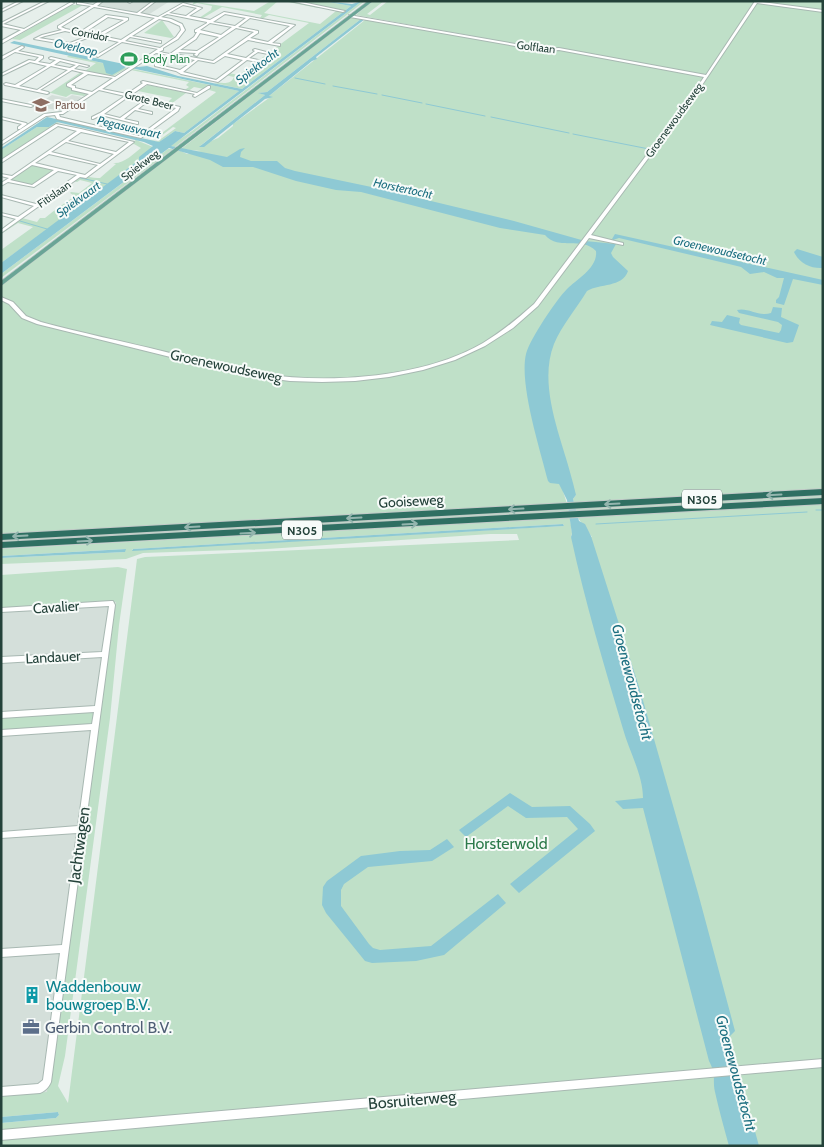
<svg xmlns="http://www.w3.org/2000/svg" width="824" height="1147" font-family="Cabin,sans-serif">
	<rect width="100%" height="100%" fill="#e6efeb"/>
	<g fill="#d4dfda">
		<path d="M 87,1 L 170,1 L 148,15 L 85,2 Z"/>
		<path d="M 52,95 L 67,98 L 72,95 L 82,97 L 61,111 L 35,106 Z"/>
		<path d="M 116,601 L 48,1095 L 1,1100 L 1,608 Z"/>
	</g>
	<g fill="#bfe0c8" fill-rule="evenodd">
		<path d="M 190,1 L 254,11 L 269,2 L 278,1 L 264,13 L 320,24 L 336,11 L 322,7 L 318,8 L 283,1 L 324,1 L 351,6 L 242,89 L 214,83 C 222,82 230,86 234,77 L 225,75 L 228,73 L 239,75 L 309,23 L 269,15 L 262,19 L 260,18 L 262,15 L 222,7 L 201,19 L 199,18 L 211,10 L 212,6 L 197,3 L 192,5 L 194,2 Z"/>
		<path d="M 362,1 L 365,1 L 175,147 L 170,146 L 192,131 Z"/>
		<path d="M 372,1 L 384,1 L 367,14 L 370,15 L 388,1 L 755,1 L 749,10 L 756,1 L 823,1 L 823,490 L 574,504 L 573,499 L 576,495 L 563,491 L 567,504 L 1,536 L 1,285 L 176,151 L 179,150 L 187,154 L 201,151 L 181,149 L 351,17 L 540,50 L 561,49 L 560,47 L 544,49 L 356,15 ZM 361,19 L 365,20 L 269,96 L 269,98 L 233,124 L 233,126 L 218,138 L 200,146 L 265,95 L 259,93 L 267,92 Z"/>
		<path d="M 71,5 L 83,5 L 20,40 L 12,39 Z"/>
		<path d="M 162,20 L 174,37 L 171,38 L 144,33 Z"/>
		<path d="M 69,55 L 123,68 L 127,68 L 113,76 L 85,71 L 96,63 L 67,57 Z"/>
		<path d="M 133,69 L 210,85 L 204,89 L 194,87 L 187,92 L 183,91 L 189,87 L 186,85 L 189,82 L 131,70 Z"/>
		<path d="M 81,72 L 86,73 L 67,85 L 70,87 L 71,89 L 88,93 L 84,96 L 71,94 L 66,97 L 40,90 L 51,92 Z"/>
		<path d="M 148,85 L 183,92 L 186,93 L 171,104 L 167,103 L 172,98 L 138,91 Z"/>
		<path d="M 211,85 L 239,91 L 184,133 L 175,131 L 159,142 L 139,139 L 158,141 L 176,128 L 173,127 L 157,139 L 154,139 L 215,93 L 216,92 L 206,89 Z"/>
		<path d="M 57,122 L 59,123 L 1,160 L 1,150 L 37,127 L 49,127 Z"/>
		<path d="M 136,140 L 153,147 L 139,160 L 82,204 L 1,263 L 1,250 L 33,227 L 18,223 L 1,234 L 1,233 L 22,218 L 37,222 L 40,218 L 45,218 C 54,210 65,203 75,196 L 70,193 L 71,192 L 79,193 L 92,183 L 80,180 L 77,182 L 73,181 C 85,172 89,179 100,178 L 116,164 L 113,163 C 124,164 133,154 141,148 L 134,144 L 129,145 Z"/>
		<path d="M 168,149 L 173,149 L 1,278 L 1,274 Z"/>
		<path d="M 32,165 L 54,170 L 32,186 L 9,180 Z"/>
		<path d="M 823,494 L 823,500 L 577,512 L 575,507 Z"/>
		<path d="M 823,503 L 823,1146 L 1,1146 L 1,1123 L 56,1118 L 59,1115 L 58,1112 L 1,1117 L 1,1096 L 47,1092 L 116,602 L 1,608 L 1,575 L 118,567 L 127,569 L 119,625 L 110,718 L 65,1056 L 58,1086 L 68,1103 L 137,559 L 145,557 L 519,540 L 517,534 L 490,534 L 267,549 L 143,553 L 126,559 L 1,564 L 1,558 L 125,552 L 125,549 L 1,556 L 1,549 L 570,518 L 572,533 L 571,538 L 592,537 L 578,518 ZM 563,524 L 564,526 L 132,550 L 133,549 Z"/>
		<path d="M 568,508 L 569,513 L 1,543 L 1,539 Z"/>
		<path d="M 93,712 L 95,714 L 93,722 L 88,725 L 1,730 L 1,717 Z"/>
	</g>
	<g fill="#8ec9d4">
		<path d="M 324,1 L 352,4 L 362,1 L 171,146 L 227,157 L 240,149 L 245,148 L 241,152 L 240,157 L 251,161 L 277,161 L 285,168 L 295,171 L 381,189 L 514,221 L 585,241 L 616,244 L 611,253 L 613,257 L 628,271 C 622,288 600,283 587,291 C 576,309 562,325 554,344 C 537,387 563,441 573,483 L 576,495 L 573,499 L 579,521 L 585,524 L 591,536 L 640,690 L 698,893 L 735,1031 L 730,1036 L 734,1075 L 744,1091 L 759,1146 L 729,1146 C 724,1128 719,1110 715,1092 C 712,1079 717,1076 709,1061 L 643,808 L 623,809 L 615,801 L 643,798 C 643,775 629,751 623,729 C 604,665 585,602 571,537 L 572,534 L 567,500 L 559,484 L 550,483 L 548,481 C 540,449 519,384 526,354 C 530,339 556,300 567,289 C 577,279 598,268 596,251 C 582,236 559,251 545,235 L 500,228 L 361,192 L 336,190 L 296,181 L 253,167 L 223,167 L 210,160 L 169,148 L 1,274 L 1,263 L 139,160 L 139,157 L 153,146 L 144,142 L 57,122 L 49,127 L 37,127 L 1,150 L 1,148 L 47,117 L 159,142 L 175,131 L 184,133 L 239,91 L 126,67 L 112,75 L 106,73 L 103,63 L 10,43 L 14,41 L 138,67 L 147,66 L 178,76 L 242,89 L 351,6 Z"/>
		<path d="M 361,19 L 365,19 L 316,57 L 317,59 L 312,61 L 269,96 L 273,97 L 265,99 L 204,147 L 199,147 L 265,95 L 258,93 L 267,92 Z"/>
		<path d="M 615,234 L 823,280 L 823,285 L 793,279 L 784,305 L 776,303 L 776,300 L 779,297 L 784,278 L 777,278 L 764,272 L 750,274 L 741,267 L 729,264 L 619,238 L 613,240 L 612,239 Z"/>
		<path d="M 797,249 L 823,257 L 823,268 C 811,269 799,263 794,252 Z"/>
		<path d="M 773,307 L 782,308 L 781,317 L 799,325 L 793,342 L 787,343 L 710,325 L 712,321 L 722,322 L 727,315 L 740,318 L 739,323 L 741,325 L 779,333 L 781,330 L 782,325 L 778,322 L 739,313 L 737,310 C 748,307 759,317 771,313 Z"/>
		<path d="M 563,524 L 564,526 L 132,551 L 133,549 Z"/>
		<path d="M 126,549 L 125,552 L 1,558 L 1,556 Z"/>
		<path d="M 510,793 L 532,807 L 570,806 L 590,824 L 595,831 L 519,893 L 510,884 L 578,829 L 567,817 L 526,818 L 508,806 L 466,837 L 459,830 Z"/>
		<path d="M 447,839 L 454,847 L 432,861 L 368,867 L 344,884 L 341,890 L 341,906 L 369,944 L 373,948 L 380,950 L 431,946 L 498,894 L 506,903 L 444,955 L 416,961 L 372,963 L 365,961 L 326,913 L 322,905 L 323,887 L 327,881 L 361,856 L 400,851 L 430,850 Z"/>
		<path d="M 58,1112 L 59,1115 L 56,1118 L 1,1123 L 1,1117 Z"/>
	</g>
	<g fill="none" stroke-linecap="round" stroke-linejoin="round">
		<g stroke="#8ec9d4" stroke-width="1">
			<path d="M 770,5 L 810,10"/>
			<path d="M 295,78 L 325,84"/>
			<path d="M 333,86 L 377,94"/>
			<path d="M 382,95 L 422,103"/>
			<path d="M 426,104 L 485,116"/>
			<path d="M 491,117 L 569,133"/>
			<path d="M 573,134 L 649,149"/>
			<path d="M 81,178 L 107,184"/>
			<path d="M 20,221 L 47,229"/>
			<path d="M 816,510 L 823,510"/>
			<path d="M 596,524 L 807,512"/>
		</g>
		<g stroke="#a8b8b2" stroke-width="2">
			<g id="minor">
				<path d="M 19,1 L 23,1 L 1,12 L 1,10 Z"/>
				<path d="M 45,1 L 49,1 L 3,24 L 24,29 L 71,2 L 74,3 L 1,44 L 1,41 L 21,30 L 1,26 L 1,23 Z"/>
				<path d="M 99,1 L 103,1 L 97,6 L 137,13 L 153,1 L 156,1 L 140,13 L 158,17 L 183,3 L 202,8 L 189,16 L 210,20 L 224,12 L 295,25 L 272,43 L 280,44 L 280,46 L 248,40 L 227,54 L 246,58 L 255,51 L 253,50 L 255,49 L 270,53 L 268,54 L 258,52 L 249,58 L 258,60 L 258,62 L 247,60 L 218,82 L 181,74 L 176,71 L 155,66 L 155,64 L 168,55 L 156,53 L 102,89 L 127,94 L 143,83 L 141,82 L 143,81 L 197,93 L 208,86 L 210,86 L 210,88 L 195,97 L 193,96 L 195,94 L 147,84 L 131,95 L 147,99 L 150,98 L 150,100 L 180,107 L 178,111 L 141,138 L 57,119 L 55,115 L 46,116 L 1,145 L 1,142 L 44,114 L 61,112 L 89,94 L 72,90 L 72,88 L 67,86 L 67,84 L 84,73 L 72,70 L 40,90 L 48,92 L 49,93 L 47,94 L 5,85 L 4,84 L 6,83 L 15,85 L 47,66 L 30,62 L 1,76 L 1,74 L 29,60 L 35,61 L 39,57 L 15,52 L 1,60 L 1,57 L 22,46 L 24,47 L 23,48 L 18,51 L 43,56 L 43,58 L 38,62 L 50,64 L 56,60 L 50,59 L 49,58 L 51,57 L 89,66 L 87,67 L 79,65 L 74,69 L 115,77 L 158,49 L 122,42 L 98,57 L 96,56 L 97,55 L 119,42 L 92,36 L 72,44 L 73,47 L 70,52 L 69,52 L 67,51 L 69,47 L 69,45 L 34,39 L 42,35 L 62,30 L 58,28 L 58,26 L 91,6 L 77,4 L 77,2 L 93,5 ZM 183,5 L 197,8 L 186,16 L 169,13 ZM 94,7 L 155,18 L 121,40 L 101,36 L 128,20 L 128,18 L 106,15 L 80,32 L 66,29 L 61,27 ZM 167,14 L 207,22 L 207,23 L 195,30 L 195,32 L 197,32 L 194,37 L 170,54 L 159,52 L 163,50 L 163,48 L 178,39 L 185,30 L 182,24 L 171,19 L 161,17 ZM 225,14 L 246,18 L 235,26 L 213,22 ZM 108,17 L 124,20 L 97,35 L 84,33 ZM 250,18 L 290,26 L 268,42 L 250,38 L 258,33 L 258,31 L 238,27 ZM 159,19 L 169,21 L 180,26 L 181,30 L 176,37 L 160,48 L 125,41 L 130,37 L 161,43 L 161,41 L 160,41 L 132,36 ZM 210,23 L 232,27 L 221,35 L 200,30 ZM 236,28 L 254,32 L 213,61 L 174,54 L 177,52 L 196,53 L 194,55 L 197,56 L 199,53 ZM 65,31 L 88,36 L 70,43 L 39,38 L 45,36 ZM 200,33 L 219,37 L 197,51 L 180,50 L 196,39 ZM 172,56 L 195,60 L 180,70 L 159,65 ZM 225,56 L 243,60 L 216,80 L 183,72 L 198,60 L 214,63 ZM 60,61 L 76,65 L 70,68 L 54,65 ZM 51,66 L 68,70 L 37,90 L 19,86 ZM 88,74 L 113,78 L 92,92 L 75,88 L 75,86 L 71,85 ZM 99,90 L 125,96 L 100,113 L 92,117 L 92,119 L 93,119 L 101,115 L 137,124 L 138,124 L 138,122 L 124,119 L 135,110 L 152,114 L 152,112 L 138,109 L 148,101 L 176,108 L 175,109 L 139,136 L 60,117 L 59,114 L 63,114 ZM 128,97 L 145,100 L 120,118 L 104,114 Z"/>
				<path d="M 129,1 L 133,1 L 130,3 L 128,2 Z"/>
				<path d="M 290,1 L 297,1 L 345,11 L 343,12 Z"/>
				<path d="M 755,1 L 823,10 L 823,12 L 757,3 L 694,97 L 591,235 L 623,243 L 623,245 L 589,238 L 538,306 L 513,328 L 485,346 L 455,360 L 423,370 L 389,377 L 355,381 L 322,382 L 290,381 L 260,377 L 215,368 L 37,324 L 22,318 L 9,304 L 1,300 L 1,297 L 13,302 L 26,316 L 41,322 C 81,333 122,341 162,351 C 195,359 228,369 262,374 C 330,384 423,378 483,343 C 503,331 517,319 534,304 L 692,95 L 704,77 L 559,50 L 544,51 L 350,17 L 349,17 L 349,15 L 544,49 L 559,48 L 706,75 Z"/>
				<path d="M 1,99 L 31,105 L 33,106 L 31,107 L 1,101 Z"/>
				<path d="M 1,117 L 26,123 L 27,124 L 20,129 L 18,129 L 18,127 L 22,124 L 1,119 Z"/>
				<path d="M 56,124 L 81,129 L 134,142 L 86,178 L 80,177 L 1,233 L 1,230 L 16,219 L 1,215 L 1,213 L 18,217 L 34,206 L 1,197 L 1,195 L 36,204 L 77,175 L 58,171 L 34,187 L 8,182 L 1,186 L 1,183 L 9,178 L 1,176 L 1,174 L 12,176 L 77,131 L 58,126 L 1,163 L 1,160 ZM 81,132 L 129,142 L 116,152 L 68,141 ZM 66,142 L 114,154 L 100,164 L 51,152 ZM 49,154 L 98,165 L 85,175 L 35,163 ZM 32,165 L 54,170 L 32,185 L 10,180 Z"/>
				<path d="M 111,601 L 113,601 L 115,605 L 51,1082 C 49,1087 45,1091 40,1093 L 1,1096 L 1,1087 L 38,1084 L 43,1080 L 60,953 L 1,957 L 1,949 L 62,945 L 77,833 L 1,838 L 1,832 L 78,826 L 91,730 L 1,736 L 1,730 L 92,724 L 94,712 L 1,718 L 1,712 L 95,706 L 102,657 L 1,663 L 1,657 L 102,652 L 109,606 L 1,612 L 1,608 Z"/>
				<path d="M 823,1059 L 823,1067 L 1,1140 L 1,1130 Z"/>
			</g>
		</g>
		<g stroke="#c2cac8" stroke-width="1">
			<path id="major" d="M 368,1 L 373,1 L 1,286 L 1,281 Z"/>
		</g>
		<g stroke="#c2cac8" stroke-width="2">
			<g id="highway">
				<path d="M 823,489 L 823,495 L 1,540 L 1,534 Z"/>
				<path d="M 823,498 L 823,504 L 1,548 L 1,542 Z"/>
			</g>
		</g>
		<use href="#minor" fill="#fff" fill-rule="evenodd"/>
		<use href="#major" fill="#6aa596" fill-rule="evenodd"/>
		<use href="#highway" fill="#2f6f62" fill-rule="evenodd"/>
	</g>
	<defs><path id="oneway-shaft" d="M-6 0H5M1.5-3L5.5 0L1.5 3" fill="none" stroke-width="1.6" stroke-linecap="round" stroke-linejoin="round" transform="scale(1.25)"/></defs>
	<g stroke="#93b5ae">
		<use href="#oneway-shaft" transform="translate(774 495) rotate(177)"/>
		<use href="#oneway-shaft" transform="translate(612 504) rotate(177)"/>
		<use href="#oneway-shaft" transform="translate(516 509) rotate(177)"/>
		<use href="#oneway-shaft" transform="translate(354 518) rotate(177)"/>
		<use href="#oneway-shaft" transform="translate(410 524) rotate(-3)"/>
		<use href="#oneway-shaft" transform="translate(192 527) rotate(177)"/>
		<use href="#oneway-shaft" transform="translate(248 533) rotate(-3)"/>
		<use href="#oneway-shaft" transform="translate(20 536) rotate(177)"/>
		<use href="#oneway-shaft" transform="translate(85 541) rotate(-3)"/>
	</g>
	<defs>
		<g id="stadium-bare" transform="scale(1.35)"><path d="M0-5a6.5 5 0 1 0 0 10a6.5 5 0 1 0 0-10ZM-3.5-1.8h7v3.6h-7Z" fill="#2e9e5b" stroke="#f7fbf9" stroke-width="2.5" paint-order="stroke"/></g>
		<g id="school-bare" transform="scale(1.35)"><path d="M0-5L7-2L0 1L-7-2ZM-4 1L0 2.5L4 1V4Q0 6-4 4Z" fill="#8d6e63" stroke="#f7fbf9" stroke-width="2.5" paint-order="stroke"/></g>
		<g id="building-bare" transform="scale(1.35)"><path d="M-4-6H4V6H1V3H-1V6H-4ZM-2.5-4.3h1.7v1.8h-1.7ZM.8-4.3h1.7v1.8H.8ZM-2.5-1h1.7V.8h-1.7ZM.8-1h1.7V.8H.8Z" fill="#0f9aa8" stroke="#f7fbf9" stroke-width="2.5" paint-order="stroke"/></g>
		<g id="office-bare" transform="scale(1.35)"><path d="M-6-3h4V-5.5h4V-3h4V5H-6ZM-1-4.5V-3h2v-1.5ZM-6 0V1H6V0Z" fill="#5c6f8a" stroke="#f7fbf9" stroke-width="2.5" paint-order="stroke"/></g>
	</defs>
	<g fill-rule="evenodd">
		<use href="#stadium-bare" x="129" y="59"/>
		<use href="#school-bare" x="41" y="105"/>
		<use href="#building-bare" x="32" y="995"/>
		<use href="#office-bare" x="31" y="1027"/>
	</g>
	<g text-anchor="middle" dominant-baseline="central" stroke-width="4" stroke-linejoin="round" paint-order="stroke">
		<g font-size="11" fill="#24423a" stroke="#f7fbf9">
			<text transform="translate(90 34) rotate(11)">Corridor</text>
			<text transform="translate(536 47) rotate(7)">Golflaan</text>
			<text transform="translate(149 100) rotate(14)">Grote Beer</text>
			<text transform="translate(674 120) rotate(-54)">Groenewoudseweg</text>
			<text transform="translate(140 165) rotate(-37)">Spiekweg</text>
			<text transform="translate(54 194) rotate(-35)">Fitislaan</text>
		</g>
		<g font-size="11" fill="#27864d" stroke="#f7fbf9" text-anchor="start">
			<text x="143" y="59">Body Plan</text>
		</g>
		<g font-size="11" fill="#785e54" stroke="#f7fbf9" text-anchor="start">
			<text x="55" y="105">Partou</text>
		</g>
		<g font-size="12" font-style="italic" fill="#1c6f80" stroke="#f7fbf9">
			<text transform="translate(76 47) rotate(12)">Overloop</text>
			<text transform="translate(257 66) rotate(-37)">Spiektocht</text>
			<text transform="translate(129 127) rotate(13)">Pegasusvaart</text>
			<text transform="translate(403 188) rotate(12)">Horstertocht</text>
			<text transform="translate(78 199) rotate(-36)">Spiekvaart</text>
			<text transform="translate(720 250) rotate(13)">Groenewoudsetocht</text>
		</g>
		<g fill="#f7fbf9" stroke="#637a73" stroke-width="1">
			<rect x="682" y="489.5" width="40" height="19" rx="4"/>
			<rect x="282" y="520.5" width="40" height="19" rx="4"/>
		</g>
		<g font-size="12" font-weight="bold" fill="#24423a">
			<text x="702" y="499">N305</text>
			<text x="302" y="530">N305</text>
		</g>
		<g font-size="14" fill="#24423a" stroke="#f7fbf9">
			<text transform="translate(226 366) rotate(12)">Groenewoudseweg</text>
			<text transform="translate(411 501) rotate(-3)">Gooiseweg</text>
			<text transform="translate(56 607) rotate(-4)">Cavalier</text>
			<text transform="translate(53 657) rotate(-3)">Landauer</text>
		</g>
		<g font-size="15" font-style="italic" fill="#1c6f80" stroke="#f7fbf9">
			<text transform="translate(632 682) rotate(75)">Groenewoudsetocht</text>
			<text transform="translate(736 1073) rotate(75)">Groenewoudsetocht</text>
		</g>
		<g font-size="16" fill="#2d7a4b" stroke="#f7fbf9">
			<text x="506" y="843">Horsterwold</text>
		</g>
		<g font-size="16" fill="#24423a" stroke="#f7fbf9">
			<text transform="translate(79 845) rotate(-82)">Jachtwagen</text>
			<text transform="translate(412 1100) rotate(-5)">Bosruiterweg</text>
		</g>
		<g font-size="16" fill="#0d838f" stroke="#f7fbf9" text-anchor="start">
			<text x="46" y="986">Waddenbouw<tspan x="46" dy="18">bouwgroep B.V.</tspan></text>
		</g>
		<g font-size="16" fill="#4e5e75" stroke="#f7fbf9" text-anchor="start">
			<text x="45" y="1027">Gerbin Control B.V.</text>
		</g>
	</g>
	<rect width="824" height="1147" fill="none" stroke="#24423a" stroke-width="5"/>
</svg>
